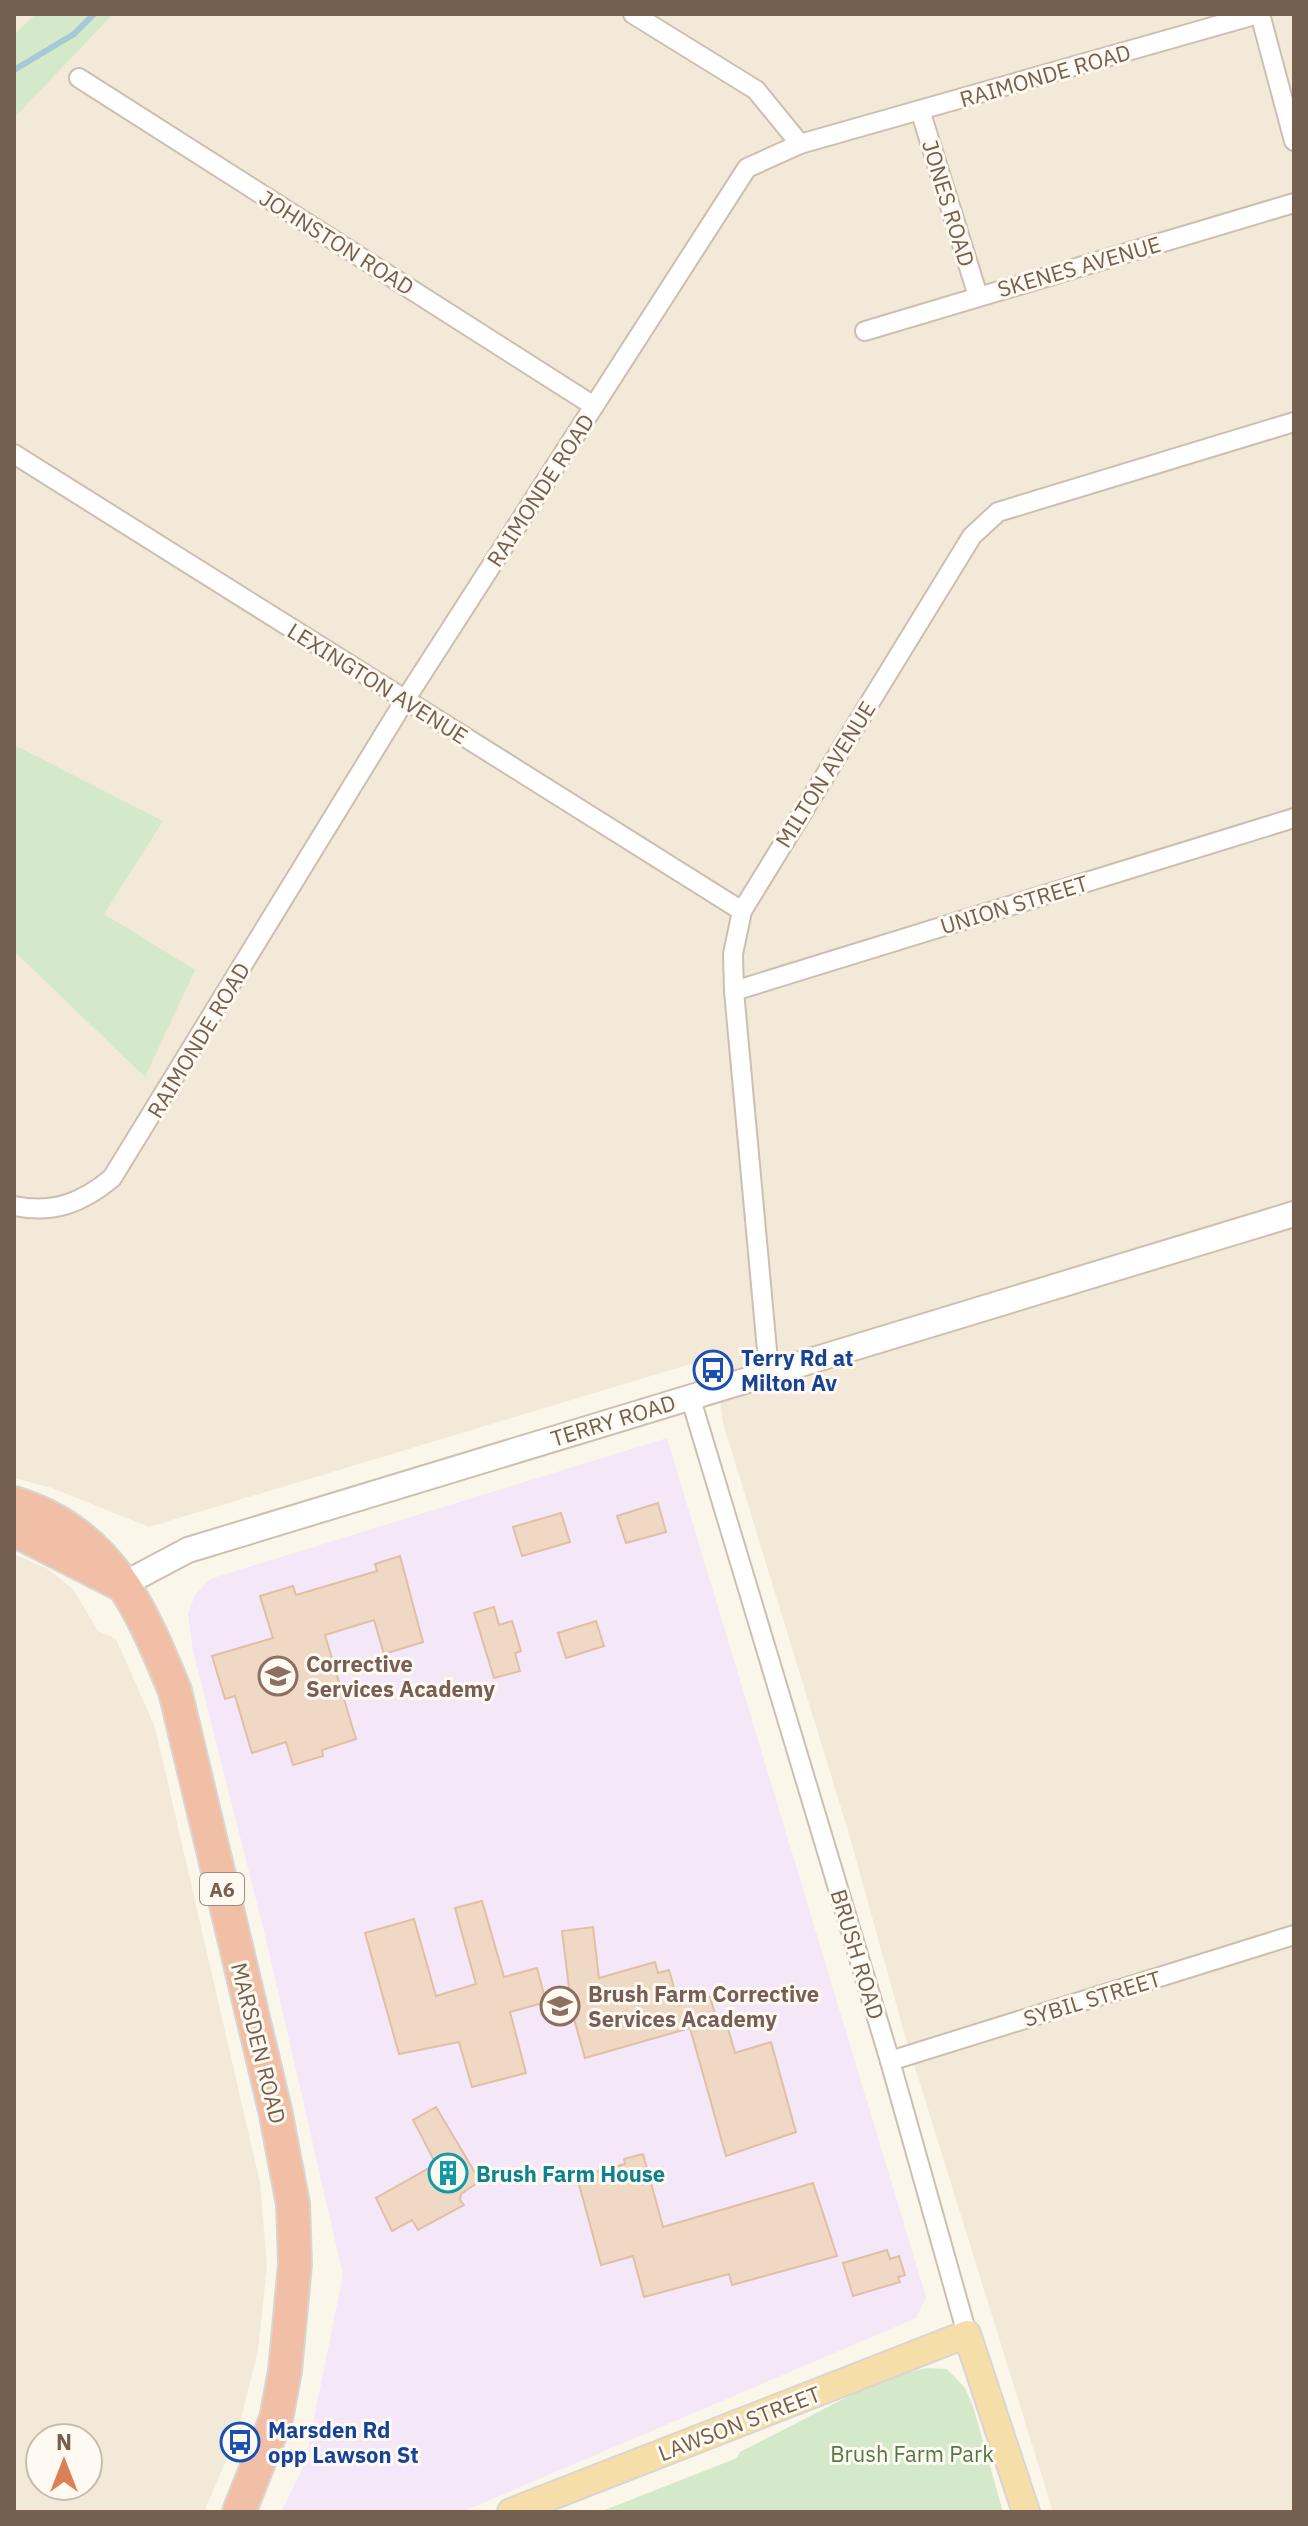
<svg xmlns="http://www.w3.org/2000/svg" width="1308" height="2526" font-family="'IBM Plex Sans',sans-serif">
	<rect width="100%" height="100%" fill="#fbf6ea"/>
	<g fill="#f3e9d9" fill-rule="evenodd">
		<path d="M 14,14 L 1294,14 L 1294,2512 L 1053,2512 L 904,2032 L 849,1834 L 723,1423 L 714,1357 L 149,1527 L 52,1488 L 14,1478 Z"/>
		<path d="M 14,1554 L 48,1569 L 73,1589 L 98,1631 L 116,1639 L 155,1727 L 260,2183 L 267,2266 L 258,2351 L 237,2434 L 204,2512 L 14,2512 ZM 40,2438 L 88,2438 L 88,2486 L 40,2486 Z"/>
	</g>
	<path fill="#f3e7f8" d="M 667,1438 L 926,2297 L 916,2318 L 462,2512 L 281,2512 L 305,2463 L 343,2275 L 265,1935 L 193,1651 L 188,1614 L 195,1595 L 210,1579 Z"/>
	<g fill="#d3e9c9">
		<path d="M 36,14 L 113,14 L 14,118 L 14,35 Z"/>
		<path d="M 14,745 L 163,821 L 104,914 L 195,970 L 145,1077 L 14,951 Z"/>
		<path d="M 927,2368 L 947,2369 L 965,2388 L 973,2406 L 1003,2512 L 600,2512 L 737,2458 L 740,2452 L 884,2378 Z"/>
	</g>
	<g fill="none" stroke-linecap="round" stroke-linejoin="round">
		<path stroke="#a6cad5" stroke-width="6" d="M 14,70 L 74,34 L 94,14"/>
	</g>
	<g fill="#efd8c4" stroke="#e0c0a5" stroke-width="2">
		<path d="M 658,1503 L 666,1532 L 626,1543 L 617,1516 Z"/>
		<path d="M 561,1513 L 570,1542 L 522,1556 L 513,1527 Z"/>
		<path d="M 400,1556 L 423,1642 L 384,1654 L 374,1620 L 325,1635 L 356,1739 L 322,1750 L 323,1756 L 293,1765 L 286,1742 L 252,1753 L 235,1696 L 225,1699 L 212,1656 L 273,1638 L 260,1596 L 293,1586 L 296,1595 L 377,1571 L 375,1564 Z"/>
		<path d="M 494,1607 L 499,1625 L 512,1621 L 521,1651 L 515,1653 L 520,1671 L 494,1678 L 474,1613 Z"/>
		<path d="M 596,1621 L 604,1646 L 566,1658 L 558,1633 Z"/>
		<path d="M 482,1901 L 504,1977 L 537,1968 L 546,2002 L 510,2012 L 526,2073 L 472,2087 L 459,2042 L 399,2054 L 365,1933 L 414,1919 L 436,1996 L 476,1984 L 455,1908 Z"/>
		<path d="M 593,1927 L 599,1978 L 655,1962 L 658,1973 L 669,1970 L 679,2005 L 710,1997 L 717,2021 L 725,2018 L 735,2053 L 771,2042 L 796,2132 L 726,2156 L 690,2028 L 585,2058 L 572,2012 L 562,1931 Z"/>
		<path d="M 436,2107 L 480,2181 L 461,2194 L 460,2200 L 464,2205 L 418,2230 L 412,2220 L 392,2231 L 376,2198 L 436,2164 L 413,2120 Z"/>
		<path d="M 643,2154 L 663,2227 L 813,2183 L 837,2256 L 732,2285 L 729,2274 L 644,2297 L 633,2256 L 601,2265 L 577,2177 L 625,2164 L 624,2159 Z"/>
		<path d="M 887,2250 L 890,2259 L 899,2256 L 905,2275 L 898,2277 L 900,2282 L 853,2296 L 843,2263 Z"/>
	</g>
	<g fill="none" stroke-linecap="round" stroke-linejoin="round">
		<g stroke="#cdbfb0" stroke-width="22">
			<g id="street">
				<path d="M 633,14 L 756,90 L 800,144"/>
				<path d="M 1260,14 L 1294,141"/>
				<path d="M 79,78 L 594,406"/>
				<path d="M 920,110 L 978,296"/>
				<path d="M 865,331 L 1294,203"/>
				<path d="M 14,454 L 742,911"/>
				<path d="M 734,991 L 1294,818"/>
				<path d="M 14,1206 C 53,1214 82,1203 112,1178 L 405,700 L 747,168 L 800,144 L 1258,14"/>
				<path d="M 769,1372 L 734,991 L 733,954 L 742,911 L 972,536 L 998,512 L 1294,422"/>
				<path d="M 690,1396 L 890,2061 L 967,2334"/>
				<path d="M 890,2061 L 1294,1935"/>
			</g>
		</g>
		<g stroke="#cfc0ae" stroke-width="28">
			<path id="secondary" d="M 122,1585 L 188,1550 L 1294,1214"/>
		</g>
		<g stroke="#dbd5d1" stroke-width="30">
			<path id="primary" d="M 511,2512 L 967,2334 L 1026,2512"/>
		</g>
		<g stroke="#dbd5d1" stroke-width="36">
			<g id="highway">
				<path d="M 14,1503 C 109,1532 140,1606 175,1691 L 275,2110 L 293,2204 L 295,2264 L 285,2371 L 276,2419 L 239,2512"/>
				<path d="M 14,1530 L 122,1585"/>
			</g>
		</g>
		<use href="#street" stroke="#fff" stroke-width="18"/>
		<use href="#secondary" stroke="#fff" stroke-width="24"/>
		<use href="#primary" stroke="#f5dea8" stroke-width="26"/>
		<use href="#highway" stroke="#f1bfa6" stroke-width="32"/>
	</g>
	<defs>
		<g id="bus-ring" transform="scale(2)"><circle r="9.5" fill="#fefaf1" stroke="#1a4fb4" stroke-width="1.5"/><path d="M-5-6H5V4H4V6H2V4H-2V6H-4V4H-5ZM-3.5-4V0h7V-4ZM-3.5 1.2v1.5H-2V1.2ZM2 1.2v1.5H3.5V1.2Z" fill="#1a4fb4"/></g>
		<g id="university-ring" transform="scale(2)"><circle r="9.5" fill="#fefaf1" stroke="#8d6e63" stroke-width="1.5"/><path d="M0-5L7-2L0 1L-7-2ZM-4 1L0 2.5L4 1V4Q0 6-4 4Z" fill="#8d6e63"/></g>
		<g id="school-ring" transform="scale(2)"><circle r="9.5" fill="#fefaf1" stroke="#8d6e63" stroke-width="1.5"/><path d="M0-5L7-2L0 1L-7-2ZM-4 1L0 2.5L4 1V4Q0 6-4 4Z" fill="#8d6e63"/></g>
		<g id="building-ring" transform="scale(2)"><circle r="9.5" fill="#fefaf1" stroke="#0f9aa8" stroke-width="1.5"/><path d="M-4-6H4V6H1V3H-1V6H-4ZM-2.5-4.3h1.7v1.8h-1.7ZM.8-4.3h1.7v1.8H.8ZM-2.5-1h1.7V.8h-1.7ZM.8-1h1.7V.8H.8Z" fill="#0f9aa8"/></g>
	</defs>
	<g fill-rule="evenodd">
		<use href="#bus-ring" x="713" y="1370"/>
		<use href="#university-ring" x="278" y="1676"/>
		<use href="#school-ring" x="560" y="2006"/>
		<use href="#building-ring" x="448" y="2173"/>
		<use href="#bus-ring" x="240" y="2442"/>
	</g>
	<g text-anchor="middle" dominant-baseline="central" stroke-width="6" stroke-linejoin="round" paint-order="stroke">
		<rect fill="#fefaf1" stroke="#9e8e80" stroke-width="2" x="200" y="1873" width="44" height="32" rx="6"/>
		<g font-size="20" font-weight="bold" fill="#755f4f">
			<text x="222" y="1889">A6</text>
		</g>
		<g font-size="22" fill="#755f4f" stroke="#fefaf1">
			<text transform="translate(1045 75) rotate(-16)">RAIMONDE ROAD</text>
			<text transform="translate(949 203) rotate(73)">JONES ROAD</text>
			<text transform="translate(337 242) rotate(32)">JOHNSTON ROAD</text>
			<text transform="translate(1079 266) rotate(-16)">SKENES AVENUE</text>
			<text transform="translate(540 490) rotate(-57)">RAIMONDE ROAD</text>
			<text transform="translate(378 683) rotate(32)">LEXINGTON AVENUE</text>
			<text transform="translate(825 774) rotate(-58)">MILTON AVENUE</text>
			<text transform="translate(1014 904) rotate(-17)">UNION STREET</text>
			<text transform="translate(198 1040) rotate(-59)">RAIMONDE ROAD</text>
			<text transform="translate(613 1420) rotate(-17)">TERRY ROAD</text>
			<text transform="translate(858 1954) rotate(73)">BRUSH ROAD</text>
			<text transform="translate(1092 1998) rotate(-17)">SYBIL STREET</text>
			<text transform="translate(259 2043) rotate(76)">MARSDEN ROAD</text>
			<text transform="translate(739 2423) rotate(-21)">LAWSON STREET</text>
		</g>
		<g font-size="22" font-weight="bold" fill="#164399" stroke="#fefaf1" text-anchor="start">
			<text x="741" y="1357">Terry Rd at<tspan x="741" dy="25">Milton Av</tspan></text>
			<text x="268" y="2429">Marsden Rd<tspan x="268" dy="25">opp Lawson St</tspan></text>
		</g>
		<g font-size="22" font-weight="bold" fill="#785e54" stroke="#fefaf1" text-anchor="start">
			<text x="306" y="1663">Corrective<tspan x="306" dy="25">Services Academy</tspan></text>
			<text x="588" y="1993">Brush Farm Corrective<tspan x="588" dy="25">Services Academy</tspan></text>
		</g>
		<g font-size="22" font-weight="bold" fill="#0d838f" stroke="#fefaf1" text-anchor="start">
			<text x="476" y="2173">Brush Farm House</text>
		</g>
		<g font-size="22" fill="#527947" stroke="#fefaf1">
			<text x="912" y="2453">Brush Farm Park</text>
		</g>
	</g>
	<rect width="1308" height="2526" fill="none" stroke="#755f4f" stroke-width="32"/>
	<g transform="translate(64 2462)"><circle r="38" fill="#fefaf1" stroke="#c7bcb0" stroke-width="2"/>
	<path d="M0-6L14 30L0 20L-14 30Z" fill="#dc8059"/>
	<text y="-12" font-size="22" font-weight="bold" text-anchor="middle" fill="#755f4f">N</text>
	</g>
</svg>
